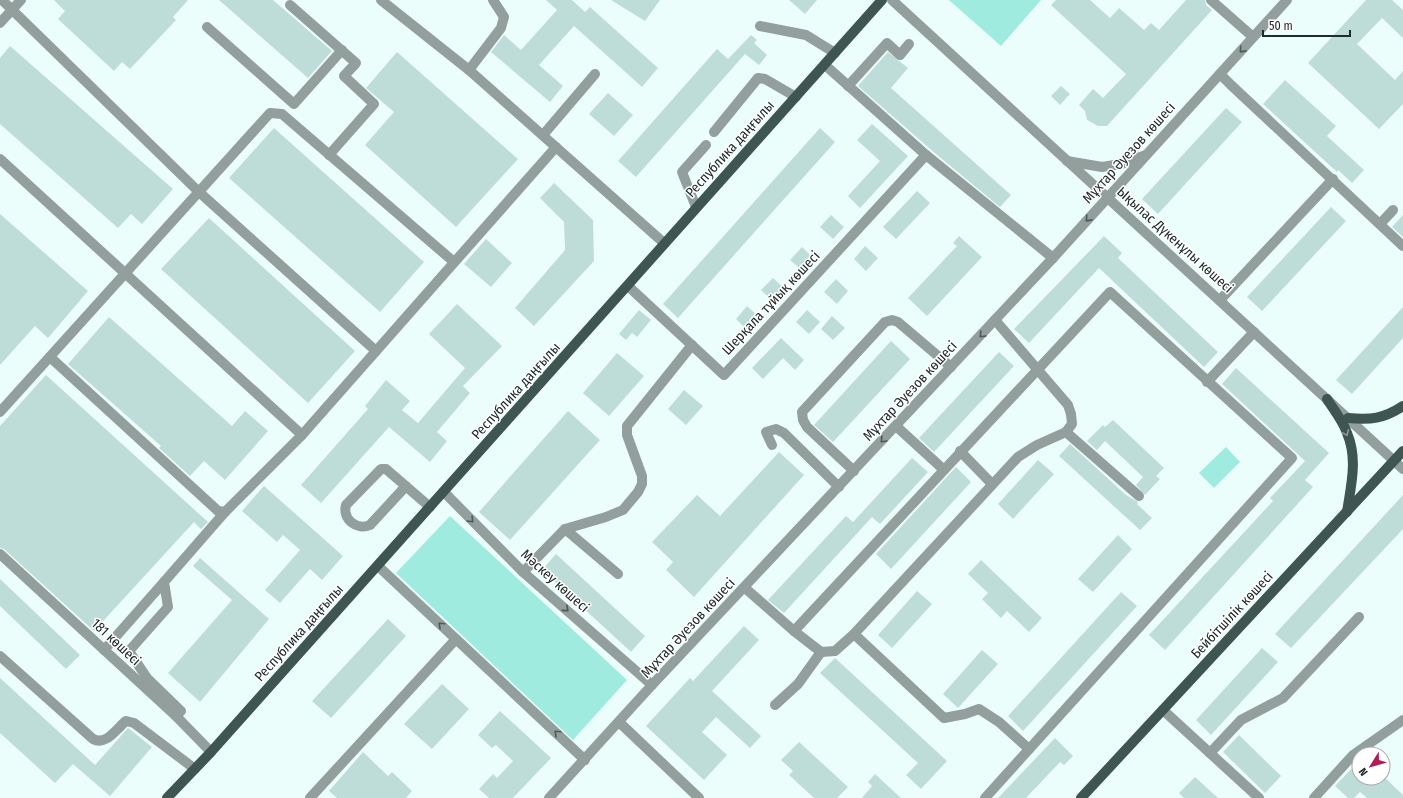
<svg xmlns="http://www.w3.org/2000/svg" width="1403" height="798" font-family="'Fira Sans Condensed',sans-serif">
	<rect width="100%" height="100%" fill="#ecfefb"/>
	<g fill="#9febdf">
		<path d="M 949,0 L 1041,0 L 1001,46 Z"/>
		<path d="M 1226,447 L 1240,462 L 1214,488 L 1199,473 Z"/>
		<path d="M 450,516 L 627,680 L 573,740 L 396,573 Z"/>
	</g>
	<g fill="#bfddd8">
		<path d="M 54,0 L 188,0 L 173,17 L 176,20 L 130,69 L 122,62 L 114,71 L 58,19 L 65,11 Z"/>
		<path d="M 219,0 L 273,0 L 332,51 L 308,78 Z"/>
		<path d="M 546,0 L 572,0 L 585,12 L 590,7 L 658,68 L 642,87 L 574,26 L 539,65 L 563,86 L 550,102 L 491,52 L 504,35 L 521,50 L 557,10 Z"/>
		<path d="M 611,0 L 660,0 L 645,21 Z"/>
		<path d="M 789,0 L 817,0 L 805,14 Z"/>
		<path d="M 1056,0 L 1090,0 L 1110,18 L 1119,8 L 1144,30 L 1151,23 L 1159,30 L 1186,0 L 1205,0 L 1206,5 L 1212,10 L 1107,126 L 1098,126 L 1087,120 L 1085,111 L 1079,105 L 1093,89 L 1103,98 L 1126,74 L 1051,5 Z"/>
		<path d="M 1366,0 L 1392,0 L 1403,10 L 1403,38 L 1382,18 L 1357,44 L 1395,80 L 1403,71 L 1403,104 L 1379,129 L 1308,63 Z"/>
		<path d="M 751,35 L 757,40 L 754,43 L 767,55 L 759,65 L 745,54 L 636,177 L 618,161 L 717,49 L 728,59 Z"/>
		<path d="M 10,46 L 173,189 L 142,224 L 131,214 L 118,228 L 0,124 L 0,58 Z"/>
		<path d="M 397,52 L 518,159 L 456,227 L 365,145 L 394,112 L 366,88 Z"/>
		<path d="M 888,52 L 908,68 L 891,88 L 1011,195 L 1000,207 L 936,154 L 858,86 Z"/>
		<path d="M 1285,80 L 1336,126 L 1327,136 L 1364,170 L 1352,183 L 1338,170 L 1337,172 L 1263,104 Z"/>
		<path d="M 1061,86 L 1070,94 L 1060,105 L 1051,96 Z"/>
		<path d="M 608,93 L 633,115 L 614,136 L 589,114 Z"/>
		<path d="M 1226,108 L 1242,122 L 1158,214 L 1142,199 Z"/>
		<path d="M 872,124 L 908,156 L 860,208 L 848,196 L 880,161 L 857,140 Z"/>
		<path d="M 274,128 L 424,262 L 380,312 L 229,178 Z"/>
		<path d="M 820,128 L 835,142 L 678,318 L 663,304 Z"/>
		<path d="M 554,183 L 593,220 L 594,261 L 534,326 L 515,308 L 565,250 L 564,222 L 540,198 Z"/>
		<path d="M 917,191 L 930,203 L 896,239 L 883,227 Z"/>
		<path d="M 1331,207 L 1346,221 L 1262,311 L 1247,297 Z"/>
		<path d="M 0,214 L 88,291 L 48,338 L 35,326 L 0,365 Z"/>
		<path d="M 831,215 L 844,227 L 833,239 L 820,227 Z"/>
		<path d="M 1403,215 L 1403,237 L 1392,227 Z"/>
		<path d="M 209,218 L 355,351 L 308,403 L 161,269 Z"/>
		<path d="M 959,236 L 982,257 L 927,316 L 908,298 L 957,246 L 953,243 Z"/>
		<path d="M 1104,236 L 1122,253 L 1118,258 L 1218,352 L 1204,367 L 1099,268 L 1029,343 L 1014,329 Z"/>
		<path d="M 486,239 L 512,263 L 491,287 L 464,264 Z"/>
		<path d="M 865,246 L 878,258 L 866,271 L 854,259 Z"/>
		<path d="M 802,247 L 814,259 L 803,271 L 790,260 Z"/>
		<path d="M 773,278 L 786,290 L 774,302 L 761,290 Z"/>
		<path d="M 836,279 L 848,291 L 837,304 L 824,292 Z"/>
		<path d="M 457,304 L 502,346 L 463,386 L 470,393 L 437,432 L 447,441 L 430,462 L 389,427 L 321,503 L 301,485 L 368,409 L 365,406 L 386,380 L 410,401 L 402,410 L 418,423 L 465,368 L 429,334 Z"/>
		<path d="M 747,306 L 760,318 L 748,331 L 736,319 Z"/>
		<path d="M 1403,307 L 1403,338 L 1352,394 L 1336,380 Z"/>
		<path d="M 639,310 L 651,320 L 637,337 L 632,333 L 626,340 L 619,334 Z"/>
		<path d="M 807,310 L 820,322 L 809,334 L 796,322 Z"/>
		<path d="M 832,316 L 845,328 L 833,340 L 821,329 Z"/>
		<path d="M 109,317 L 232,426 L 245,411 L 268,431 L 225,480 L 204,461 L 190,476 L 159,448 L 161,446 L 68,364 Z"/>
		<path d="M 781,338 L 804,360 L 795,370 L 783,358 L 763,379 L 752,368 Z"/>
		<path d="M 891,341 L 910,359 L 833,442 L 814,425 Z"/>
		<path d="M 999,352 L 1014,366 L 934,452 L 919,438 Z"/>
		<path d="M 617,353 L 644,376 L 609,416 L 583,393 Z"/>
		<path d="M 1236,368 L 1329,453 L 1305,480 L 1313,487 L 1165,650 L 1149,635 L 1273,501 L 1270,498 L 1305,461 L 1222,384 Z"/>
		<path d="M 46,375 L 208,522 L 201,529 L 194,522 L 94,631 L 4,549 L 0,548 L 0,426 Z"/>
		<path d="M 684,390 L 703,406 L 686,425 L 668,409 Z"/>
		<path d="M 568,411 L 600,440 L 510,540 L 479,512 Z"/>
		<path d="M 1113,420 L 1164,468 L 1156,476 L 1160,479 L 1145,495 L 1136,485 L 1143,477 L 1105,441 L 1097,450 L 1087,441 L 1103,425 L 1105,427 Z"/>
		<path d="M 1070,444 L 1126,495 L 1138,502 L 1137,504 L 1152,518 L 1140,530 L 1059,456 Z"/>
		<path d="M 779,452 L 804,475 L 694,597 L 666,570 L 673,562 L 652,542 L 697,495 L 720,516 Z"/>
		<path d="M 912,458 L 928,472 L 880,524 L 872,517 L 784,613 L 768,600 L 846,516 L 853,522 Z"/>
		<path d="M 1038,460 L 1054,474 L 1013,519 L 998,504 Z"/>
		<path d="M 956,467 L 971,482 L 891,569 L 876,554 Z"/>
		<path d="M 264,486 L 343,556 L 322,580 L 310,569 L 280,603 L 265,590 L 300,550 L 283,535 L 277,542 L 242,511 Z"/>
		<path d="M 1403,495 L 1403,529 L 1291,648 L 1275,634 Z"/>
		<path d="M 1118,535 L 1132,549 L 1093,592 L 1078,579 Z"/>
		<path d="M 556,554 L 645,636 L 631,652 L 542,570 Z"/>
		<path d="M 200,558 L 269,619 L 200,702 L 168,673 L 232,600 L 193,566 Z"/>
		<path d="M 981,560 L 1042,618 L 1029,632 L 1007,611 L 1001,618 L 982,599 L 988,593 L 968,574 Z"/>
		<path d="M 0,579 L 80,655 L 66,669 L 0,606 Z"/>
		<path d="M 917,591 L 932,604 L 892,648 L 878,635 Z"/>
		<path d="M 1121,592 L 1137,606 L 1023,731 L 1008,716 Z"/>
		<path d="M 388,619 L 406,636 L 331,718 L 312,701 Z"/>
		<path d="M 744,626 L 759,640 L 712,691 L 761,736 L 750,748 L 716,717 L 702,732 L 727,755 L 704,780 L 646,726 L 690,678 L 693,681 Z"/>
		<path d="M 1262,648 L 1278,662 L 1211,735 L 1196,720 Z"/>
		<path d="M 982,650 L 998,664 L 958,708 L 943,694 Z"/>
		<path d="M 835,658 L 947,761 L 921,789 L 906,775 L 918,763 L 820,673 Z"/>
		<path d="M 0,678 L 95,765 L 128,728 L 152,747 L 110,796 L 73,764 L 55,783 L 0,733 Z"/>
		<path d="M 442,684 L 469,709 L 432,749 L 404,724 Z"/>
		<path d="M 500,711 L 551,758 L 513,798 L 489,798 L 479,789 L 493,774 L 497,778 L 513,761 L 496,745 L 492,748 L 478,735 Z"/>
		<path d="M 1239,735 L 1281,776 L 1265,793 L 1223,752 Z"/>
		<path d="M 1055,738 L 1073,756 L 1064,765 L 1060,762 L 1026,798 L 998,798 Z"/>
		<path d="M 799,742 L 848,787 L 837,798 L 814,798 L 789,775 L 793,771 L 781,760 Z"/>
		<path d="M 363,752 L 388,776 L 392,772 L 412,791 L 406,798 L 337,798 L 329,791 Z"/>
		<path d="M 1359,761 L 1359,778 L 1385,778 L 1403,795 L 1403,798 L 1367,798 L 1360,792 L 1354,798 L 1348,798 L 1335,786 Z"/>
		<path d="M 875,774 L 901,798 L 862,798 L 872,786 L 868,782 Z"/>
		<path d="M 1195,777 L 1218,798 L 1184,798 L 1179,793 Z"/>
	</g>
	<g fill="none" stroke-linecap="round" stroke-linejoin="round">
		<g stroke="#929f9c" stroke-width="10">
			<path d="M 2,0 L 199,192 L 376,351"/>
			<path d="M 381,0 L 469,70 L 664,243"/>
			<path d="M 892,0 L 1403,469"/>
			<path d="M 1211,0 L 1253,37"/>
			<path d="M 290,5 L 356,63 L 344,76 L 374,104 L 329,155"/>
			<path d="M 0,23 L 21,0"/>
			<path d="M 760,26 L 806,35 L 835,53"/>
			<path d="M 207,27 L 294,104 L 342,50"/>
			<path d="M 825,65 L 926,155 L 1053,258"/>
			<path d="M 469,70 L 501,28 L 504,17 L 493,0"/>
			<path d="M 1220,74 L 1231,85 L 1403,246"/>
			<path d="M 848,86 L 887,43 L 900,55 L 909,44"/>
			<path d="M 714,132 L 758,78 L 765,79 L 796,97"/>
			<path d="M 543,135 L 595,74"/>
			<path d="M 0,159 L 302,435"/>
			<path d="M 1067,161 L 1102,167 L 1121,164 L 1146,155"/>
			<path d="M 696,207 L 682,172 L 706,145"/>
			<path d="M 1380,224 L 1393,210"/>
			<path d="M 628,286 L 724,375 L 926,155"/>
			<path d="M 1220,300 L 1333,179"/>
			<path d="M 50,357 L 218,511 L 225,512"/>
			<path d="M 1207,382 L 1254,332"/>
			<path d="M 0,412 L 270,113 L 282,114 L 454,262"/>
			<path d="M 896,426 L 943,469"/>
			<path d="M 1066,432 L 1139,496"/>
			<path d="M 772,445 L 766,432 L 776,429 L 784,433 L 839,487"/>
			<path d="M 960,451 L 992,484"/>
			<path d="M 854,471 L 807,427 L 803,420 L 802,412 L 885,322 L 892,320 L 898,322 L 951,367"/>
			<path d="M 406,486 L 370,525 C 357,531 342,519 346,505 L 381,469 L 386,469 L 430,507"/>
			<path d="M 444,492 L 523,572 L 652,685"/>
			<path d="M 565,529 L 618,574"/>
			<path d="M 0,554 L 176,716 L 211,752"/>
			<path d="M 378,566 L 585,760"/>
			<path d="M 523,572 L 565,529 L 606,517 L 623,510 L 638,492 L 642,484 L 642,476 L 627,435 L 627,426 L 692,345"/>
			<path d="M 745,588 L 794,631 L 1110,292 L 1292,458 L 985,798"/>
			<path d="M 794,631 L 821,652 L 835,651 L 854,634 L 1018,457 L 1037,445 L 1066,432 L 1072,424 L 1071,414 L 1068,405 L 995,320"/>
			<path d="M 854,634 L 944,718 L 965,714 L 979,709 L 999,722 L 1029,749"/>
			<path d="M 104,650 L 164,582"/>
			<path d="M 0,656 L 93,739 C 106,746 116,729 126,721 L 134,723 L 195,769"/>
			<path d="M 775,705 L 798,684 L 821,652"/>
			<path d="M 1163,710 L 1259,798"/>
			<path d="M 176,716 L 181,711 L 147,678 L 129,651 L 168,607 L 164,582 L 225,512 L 302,435 L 556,147"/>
			<path d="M 620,723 L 699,798"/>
			<path d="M 1210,753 L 1241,720 L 1283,698 L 1359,617"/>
			<path d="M 310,798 L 456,639"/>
			<path d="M 549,798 L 652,685 L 1053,258 L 1287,0"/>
			<path d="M 1314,798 L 1353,755 L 1403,720"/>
		</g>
		<g stroke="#3f5552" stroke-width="10">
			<path d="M 1327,399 C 1334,410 1343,421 1347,433 C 1358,459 1351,485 1347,512"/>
			<path d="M 1348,418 C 1371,420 1383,419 1403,406"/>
			<path d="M 167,798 L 211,752 L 882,0"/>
			<path d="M 1081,798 L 1403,451"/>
		</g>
	</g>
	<defs><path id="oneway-chevron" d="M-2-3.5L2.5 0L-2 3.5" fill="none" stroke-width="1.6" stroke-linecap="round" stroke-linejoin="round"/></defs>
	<g stroke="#4e5a58">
		<use href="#oneway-chevron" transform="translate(1242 50) rotate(132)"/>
		<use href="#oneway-chevron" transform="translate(1088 219) rotate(132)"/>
		<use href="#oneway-chevron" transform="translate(982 335) rotate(133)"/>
		<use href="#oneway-chevron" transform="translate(883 440) rotate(133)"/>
		<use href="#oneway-chevron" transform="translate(471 520) rotate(45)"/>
		<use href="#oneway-chevron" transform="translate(566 609) rotate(41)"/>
		<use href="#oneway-chevron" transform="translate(441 625) rotate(-137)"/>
		<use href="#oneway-chevron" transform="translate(557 733) rotate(-137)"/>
	</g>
	<use stroke="#8c9997" href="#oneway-chevron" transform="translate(1346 433) rotate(66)"/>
	<g text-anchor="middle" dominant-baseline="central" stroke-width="3" stroke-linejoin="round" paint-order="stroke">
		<g font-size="14" fill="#202c2a" stroke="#fff">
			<text transform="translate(730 149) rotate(-48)">Республика даңғылы</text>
			<text transform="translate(1129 153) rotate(-48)">Мұхтар Әуезов көшесі</text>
			<text transform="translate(1175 240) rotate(42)">Ықылас Дүкенұлы көшесі</text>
			<text transform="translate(771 303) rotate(-47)">Шерқала тұйық көшесі</text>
			<text transform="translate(516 391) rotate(-48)">Республика даңғылы</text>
			<text transform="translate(910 391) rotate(-47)">Мұхтар Әуезов көшесі</text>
			<text transform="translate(555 581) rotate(42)">Мәскеу көшесі</text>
			<text transform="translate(1232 615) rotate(-47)">Бейбітшілік көшесі</text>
			<text transform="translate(688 628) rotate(-47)">Мұхтар Әуезов көшесі</text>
			<text transform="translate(299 633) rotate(-48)">Республика даңғылы</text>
			<text transform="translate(116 642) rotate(43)">181 көшесі</text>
		</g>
	</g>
	<g transform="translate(1371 766) rotate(233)"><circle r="19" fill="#ffffff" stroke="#a6abaa"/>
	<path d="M0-3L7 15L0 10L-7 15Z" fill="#af2058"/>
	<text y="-6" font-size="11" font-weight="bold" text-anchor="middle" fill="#202c2a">N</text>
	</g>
	<path d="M1263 30v6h87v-6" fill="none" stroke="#202c2a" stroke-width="2"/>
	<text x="1269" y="30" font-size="12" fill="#202c2a" stroke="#ffffff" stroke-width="3" paint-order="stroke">50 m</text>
</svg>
